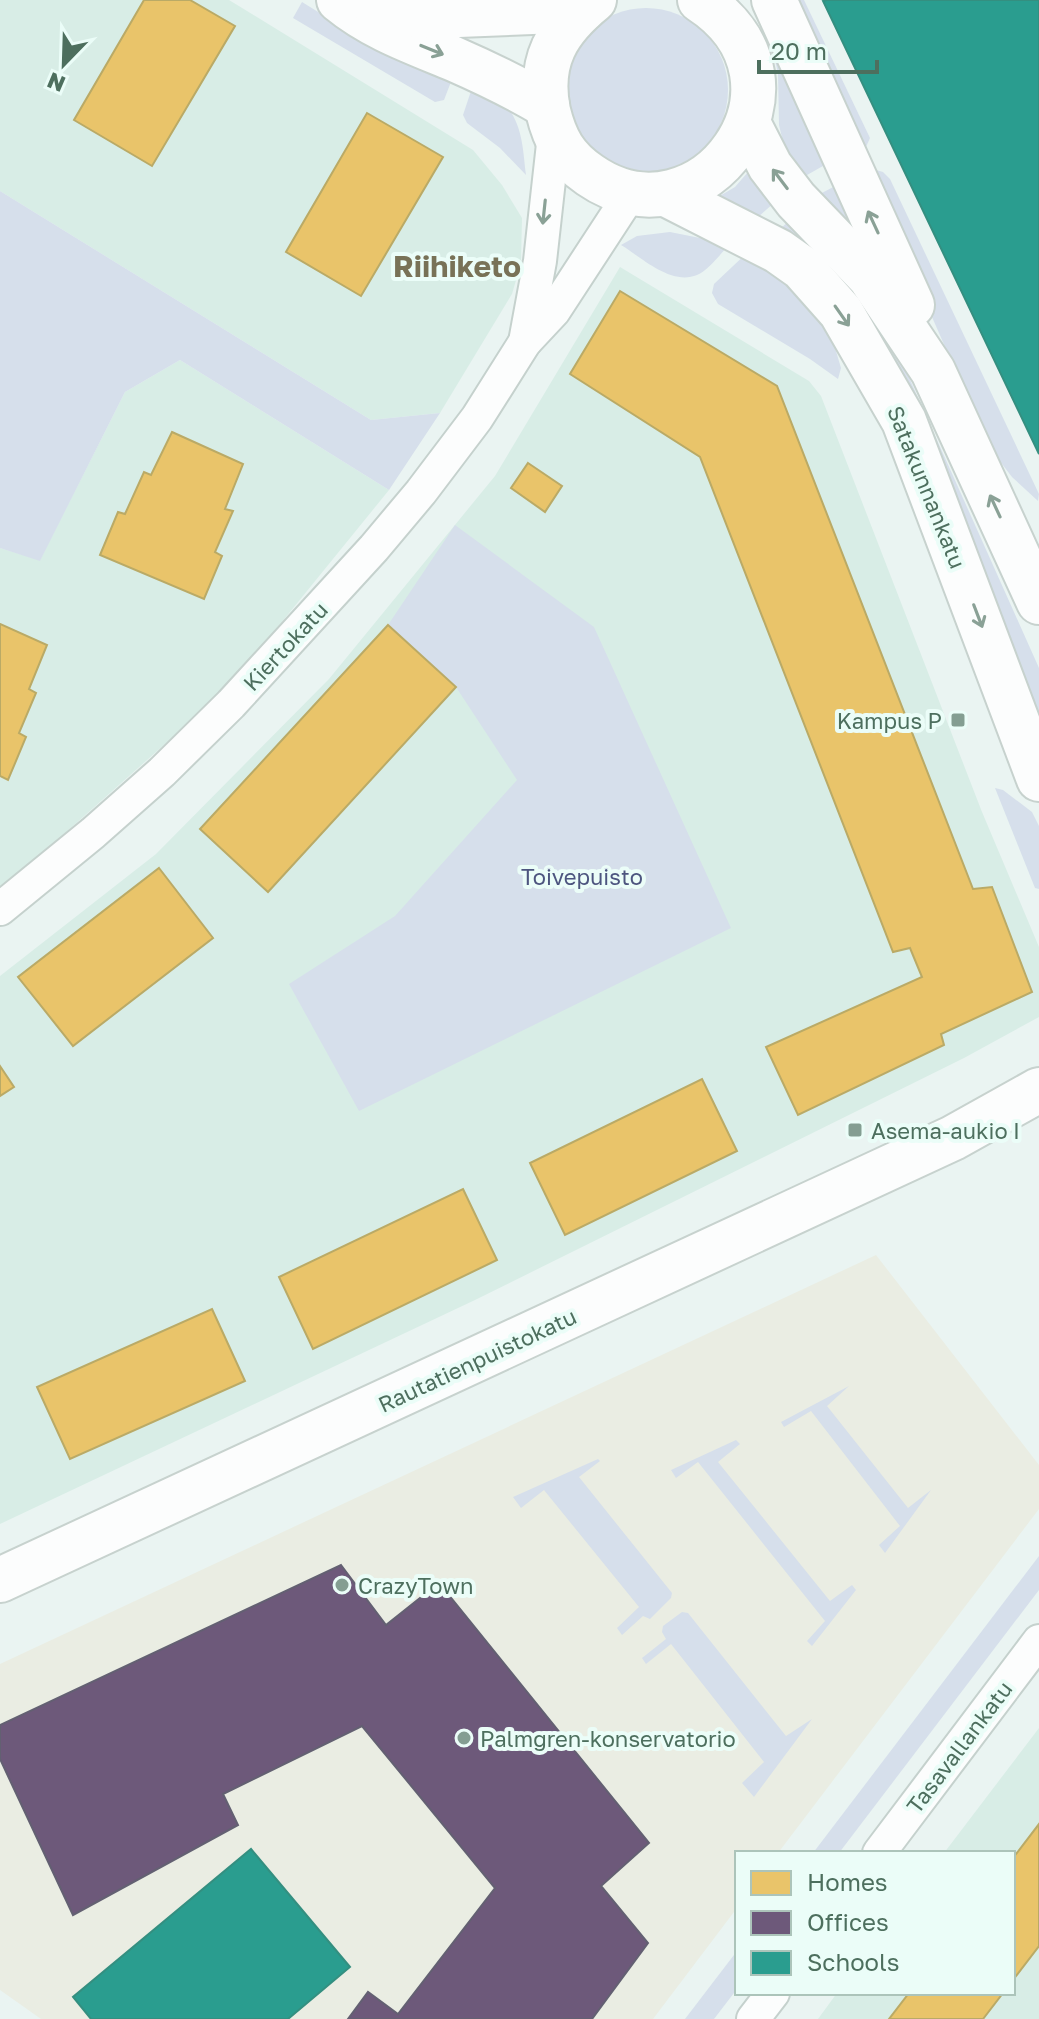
<svg xmlns="http://www.w3.org/2000/svg" width="1039" height="2019" font-family="'Golos Text',sans-serif">
	<rect width="100%" height="100%" fill="#eaf4f2"/>
	<g fill="#d8ede6">
		<path d="M 0,0 L 229,0 L 473,150 L 502,185 L 522,218 L 521,263 L 512,294 L 440,413 L 371,420 L 0,191 Z"/>
		<path d="M 620,267 L 809,381 L 821,396 L 982,812 L 1039,947 L 1039,1017 L 964,1058 L 475,1300 L 0,1524 L 0,976 L 156,854 L 329,679 L 495,476 Z"/>
		<path d="M 180,360 L 389,490 L 229,687 L 0,891 L 0,548 L 40,560 L 125,392 Z"/>
		<path d="M 1039,1728 L 1039,2019 L 818,2019 L 837,1993 L 1013,1993 L 1013,1853 L 944,1853 Z"/>
	</g>
	<path fill="#eaede3" d="M 876,1255 L 1039,1465 L 1039,1509 L 778,1853 L 737,1853 L 737,1908 L 653,2019 L 41,2019 L 0,1990 L 0,1664 Z"/>
	<g fill="#d6dfeb">
		<path d="M 791,0 L 804,0 L 870,138 L 866,147 L 857,152 Z"/>
		<path d="M 302,2 L 365,41 L 454,74 L 444,100 L 435,102 L 293,18 Z"/>
		<circle cx="646" cy="90" r="82"/>
		<path d="M 772,47 L 830,162 L 800,179 L 785,150 L 779,125 L 778,73 Z"/>
		<path d="M 474,82 C 484,90 497,97 506,106 C 523,125 523,152 526,175 L 500,148 L 467,123 L 463,115 Z"/>
		<path d="M 876,170 L 883,172 L 890,179 L 1039,494 L 1038,501 L 1012,477 L 989,447 L 868,171 Z"/>
		<path d="M 748,172 L 751,172 L 775,202 L 757,218 L 718,197 L 735,187 Z"/>
		<path d="M 839,184 L 865,238 L 818,195 Z"/>
		<path d="M 0,191 L 371,420 L 440,413 L 389,490 L 180,360 L 125,392 L 40,561 L 0,548 Z"/>
		<path d="M 792,218 L 834,257 L 894,344 L 1039,668 L 1039,733 L 895,368 L 875,326 L 853,295 L 778,231 Z"/>
		<path d="M 670,232 L 730,244 C 720,254 709,270 697,275 C 671,286 641,257 621,245 L 637,236 Z"/>
		<path d="M 750,250 L 801,286 L 833,341 L 841,368 L 838,379 L 810,359 L 718,304 L 712,293 L 714,284 Z"/>
		<path d="M 455,525 L 594,627 L 731,928 L 359,1111 L 289,984 L 395,916 L 517,780 L 456,687 L 388,625 Z"/>
		<path d="M 995,788 L 1003,790 L 1032,812 L 1039,826 L 1039,889 L 1035,888 Z"/>
		<path d="M 849,1386 L 827,1406 L 908,1508 L 931,1490 L 885,1553 L 879,1545 L 900,1526 L 811,1411 L 784,1427 L 781,1422 Z"/>
		<path d="M 736,1440 L 740,1444 L 718,1462 L 830,1601 L 852,1585 L 856,1590 L 812,1646 L 807,1641 L 825,1621 L 698,1462 L 676,1478 L 671,1470 Z"/>
		<path d="M 598,1459 L 600,1461 L 579,1477 L 672,1593 L 671,1598 L 650,1619 L 643,1616 L 622,1635 L 617,1628 L 639,1607 L 544,1490 L 521,1508 L 513,1497 Z"/>
		<path d="M 1039,1556 L 1039,1590 L 839,1853 L 813,1853 Z"/>
		<path d="M 682,1612 L 688,1613 L 786,1736 L 812,1719 L 754,1797 L 742,1783 L 764,1762 L 671,1644 L 646,1664 L 642,1658 L 666,1639 L 662,1632 L 663,1626 Z"/>
		<path d="M 737,1951 L 737,1989 L 714,2019 L 685,2019 Z"/>
	</g>
	<g fill="#e9c46a" stroke="#baaa66" stroke-width="2">
		<path d="M 144,0 L 190,0 L 235,26 L 152,166 L 74,120 Z"/>
		<path d="M 367,113 L 443,157 L 361,296 L 286,252 Z"/>
		<path d="M 620,291 L 777,386 L 973,889 L 992,887 L 1032,992 L 941,1034 L 944,1045 L 798,1115 L 766,1047 L 922,977 L 910,948 L 893,952 L 700,457 L 570,374 Z"/>
		<path d="M 172,432 L 243,464 L 225,509 L 233,511 L 215,552 L 222,556 L 204,599 L 100,555 L 118,512 L 125,514 L 144,472 L 151,475 Z"/>
		<path d="M 528,463 L 562,486 L 545,512 L 511,488 Z"/>
		<path d="M 0,624 L 47,645 L 29,689 L 36,693 L 19,733 L 26,737 L 8,780 L 0,776 Z"/>
		<path d="M 388,625 L 456,687 L 268,892 L 200,829 Z"/>
		<path d="M 159,868 L 213,938 L 73,1046 L 18,977 Z"/>
		<path d="M 0,1066 L 14,1087 L 0,1096 Z"/>
		<path d="M 702,1079 L 737,1151 L 565,1235 L 530,1163 Z"/>
		<path d="M 463,1189 L 497,1260 L 313,1349 L 279,1277 Z"/>
		<path d="M 212,1309 L 245,1381 L 70,1459 L 37,1387 Z"/>
		<path d="M 1039,1824 L 1039,1946 L 1013,1980 L 1013,1858 Z"/>
		<path d="M 909,1993 L 1003,1993 L 983,2019 L 889,2019 Z"/>
	</g>
	<path fill="#6d597a" stroke="#636072" stroke-width="2" d="M 341,1565 L 386,1625 L 439,1583 L 649,1843 L 601,1886 L 648,1943 L 592,2019 L 348,2019 L 368,1992 L 398,2014 L 495,1888 L 362,1726 L 223,1794 L 238,1825 L 73,1915 L 0,1759 L 0,1725 Z"/>
	<g fill="#2a9d8f" stroke="#348f80" stroke-width="2">
		<path d="M 827,0 L 1039,0 L 1039,454 L 823,1 Z"/>
		<path d="M 251,1849 L 350,1967 L 288,2019 L 91,2019 L 73,1997 Z"/>
	</g>
	<g fill="none" stroke-linecap="round" stroke-linejoin="round">
		<g stroke="#c5d1cd" stroke-width="36">
			<g id="street">
				<path d="M 525,342 L 540,261 L 554,135"/>
				<path d="M 0,909 L 93,833 L 162,772 L 231,704 L 374,548 L 421,492 L 477,418 L 525,342 L 554,311 L 631,193"/>
				<path d="M 879,1853 L 1039,1641"/>
				<path d="M 753,2019 L 773,1993"/>
			</g>
		</g>
		<g stroke="#c7d2ce" stroke-width="48">
			<g id="secondary">
				<path d="M 339,0 C 373,28 413,42 454,59 C 486,73 517,88 547,106"/>
				<path d="M 594,0 C 557,30 538,61 548,111 C 555,140 565,158 590,175 C 701,252 827,83 700,0"/>
				<path d="M 774,0 L 912,305"/>
				<path d="M 374,4 L 403,14 L 433,16 L 582,10"/>
				<path d="M 748,123 L 770,166 L 796,200 L 870,277 L 933,371 L 1039,602"/>
				<path d="M 666,194 L 778,251 L 802,268 L 841,312 L 904,421 L 1039,779"/>
				<path d="M 0,1580 L 953,1138 L 1039,1090"/>
			</g>
		</g>
		<use href="#street" stroke="#fcfdfd" stroke-width="32"/>
		<use href="#secondary" stroke="#fcfdfd" stroke-width="44"/>
	</g>
	<defs><path id="oneway-shaft" d="M-6 0H5M1.5-3L5.5 0L1.5 3" fill="none" stroke-width="1.6" stroke-linecap="round" stroke-linejoin="round" transform="scale(2)"/></defs>
	<g stroke="#8aa196">
		<use href="#oneway-shaft" transform="translate(432 50) rotate(22)"/>
		<use href="#oneway-shaft" transform="translate(780 179) rotate(-127)"/>
		<use href="#oneway-shaft" transform="translate(544 212) rotate(96)"/>
		<use href="#oneway-shaft" transform="translate(873 222) rotate(-115)"/>
		<use href="#oneway-shaft" transform="translate(842 316) rotate(55)"/>
		<use href="#oneway-shaft" transform="translate(995 506) rotate(-115)"/>
		<use href="#oneway-shaft" transform="translate(978 616) rotate(69)"/>
	</g>
	<g fill="#849e92" stroke="#ebfdf8" stroke-width="3">
		<rect x="950" y="712" width="16" height="16" rx="4"/>
		<rect x="847" y="1122" width="16" height="16" rx="4"/>
		<circle cx="342" cy="1585" r="8"/>
		<circle cx="464" cy="1738" r="8"/>
	</g>
	<g text-anchor="middle" dominant-baseline="central" stroke-width="8" stroke-linejoin="round" paint-order="stroke">
		<g font-size="22" fill="#4d6f5e" stroke="#ebfdf8">
			<text transform="translate(927 487) rotate(68)">Satakunnankatu</text>
			<text transform="translate(285 646) rotate(-47)">Kiertokatu</text>
			<text transform="translate(477 1360) rotate(-25)">Rautatienpuistokatu</text>
			<text transform="translate(959 1747) rotate(-53)">Tasavallankatu</text>
		</g>
		<g font-size="22" fill="#4d6f5e" stroke="#ebfdf8" text-anchor="start">
			<text x="942" y="720" text-anchor="end">Kampus P</text>
			<text x="871" y="1130">Asema-aukio I</text>
			<text x="358" y="1585">CrazyTown</text>
			<text x="480" y="1738">Palmgren-konservatorio</text>
		</g>
		<g font-size="22" fill="#4d557f" stroke="#ebfdf8">
			<text x="582" y="876">Toivepuisto</text>
		</g>
		<g font-size="30" font-weight="bold" fill="#787257" stroke="#ebfdf8">
			<text x="457" y="266">Riihiketo</text>
		</g>
	</g>
	<rect x="735" y="1851" width="280" height="144" fill="#ebfdf8" stroke="#acc4ba" stroke-width="2"/>
	<rect x="751" y="1871" width="40" height="24" fill="#e9c46a" stroke="#acc4ba" stroke-width="2"/>
	<text x="807" y="1891" font-size="24" fill="#4d6f5e">Homes</text>
	<rect x="751" y="1911" width="40" height="24" fill="#6d597a" stroke="#acc4ba" stroke-width="2"/>
	<text x="807" y="1931" font-size="24" fill="#4d6f5e">Offices</text>
	<rect x="751" y="1951" width="40" height="24" fill="#2a9d8f" stroke="#acc4ba" stroke-width="2"/>
	<text x="807" y="1971" font-size="24" fill="#4d6f5e">Schools</text>
	<g transform="translate(64 64) rotate(203)" stroke="#ebfdf8" stroke-width="6" paint-order="stroke">
	<path d="M0-6L14 30L0 20L-14 30Z" fill="#4d6f5e"/>
	<text y="-12" font-size="22" font-weight="bold" text-anchor="middle" fill="#4d6f5e">N</text>
	</g>
	<path d="M759 60v12h118v-12" fill="none" stroke="#4d6f5e" stroke-width="4"/>
	<text x="771" y="60" font-size="24" fill="#4d6f5e" stroke="#ebfdf8" stroke-width="6" paint-order="stroke">20 m</text>
</svg>
